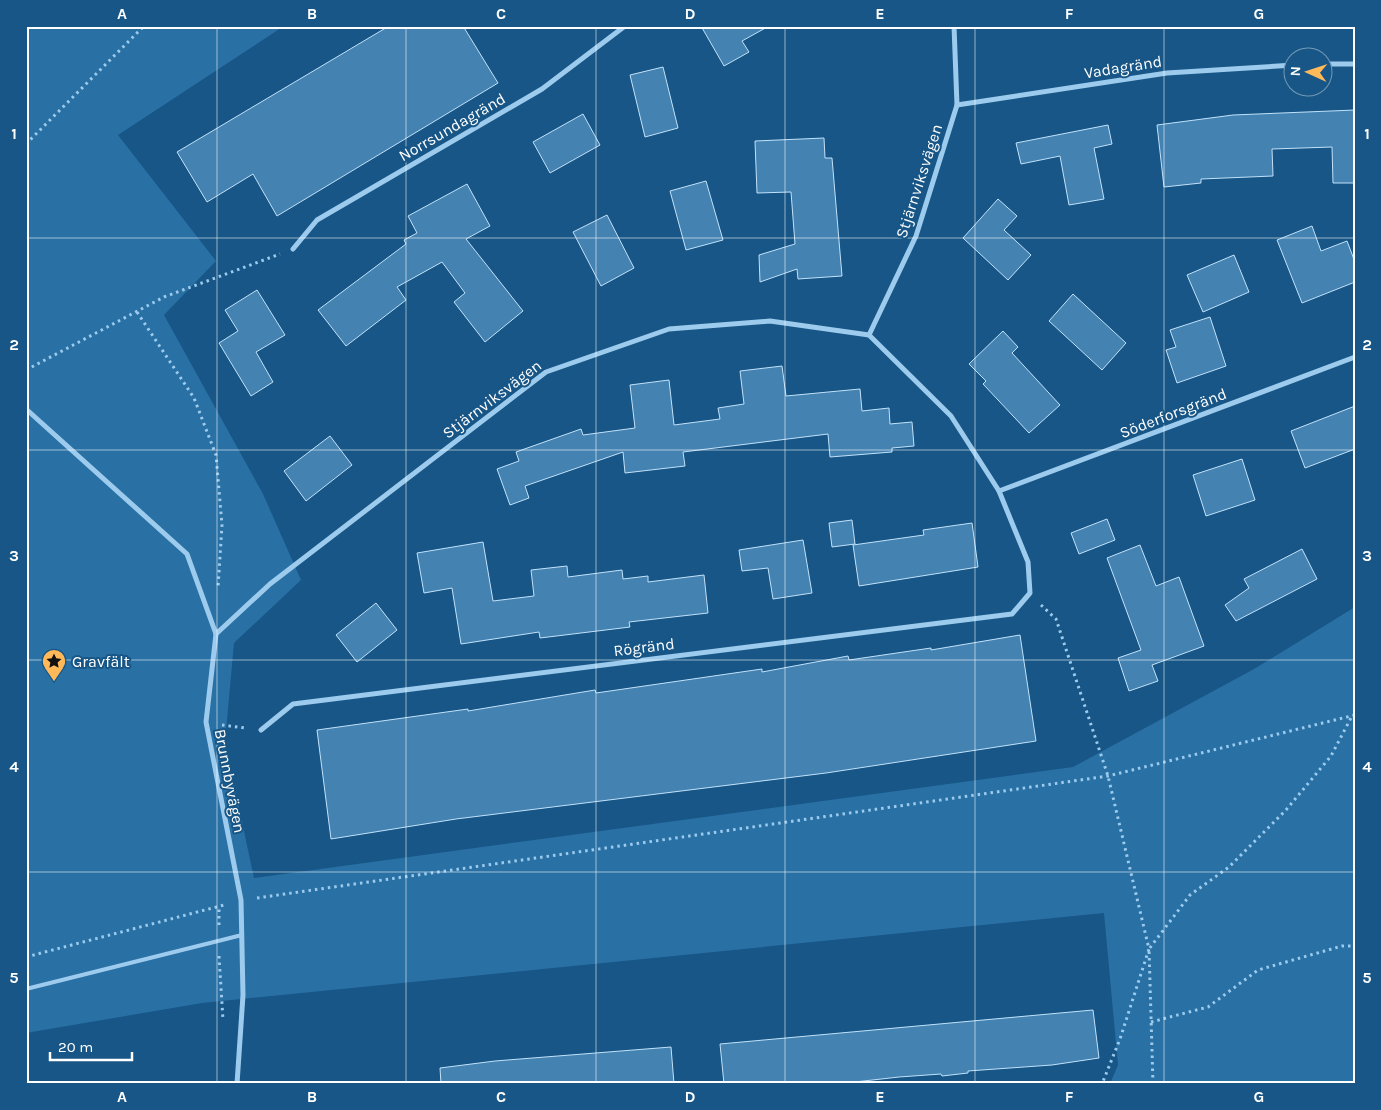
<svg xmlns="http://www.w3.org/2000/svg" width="1381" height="1110" font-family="Karla,sans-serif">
	<rect width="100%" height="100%" fill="#175686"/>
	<path fill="#2970a4" d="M 26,26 L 284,26 L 118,135 L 216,261 L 164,315 L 263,494 L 301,580 L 234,643 L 225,742 L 254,878 L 1073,767 L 1254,669 L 1355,607 L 1355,1084 L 1110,1084 L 1118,1065 L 1104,913 L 202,1003 L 26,1033 Z"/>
	<g fill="#4482b2" stroke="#c2e2fa">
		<path d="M 389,26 L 463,26 L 498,83 L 277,216 L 253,174 L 207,202 L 177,152 Z"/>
		<path d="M 701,26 L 769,26 L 742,41 L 749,52 L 724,66 Z"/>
		<path d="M 663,67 L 678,128 L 645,137 L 630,75 Z"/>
		<path d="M 1355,110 L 1355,183 L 1333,183 L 1332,147 L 1272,149 L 1273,176 L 1201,179 L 1201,183 L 1164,187 L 1157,125 L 1233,115 Z"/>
		<path d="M 583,114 L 600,145 L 550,173 L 533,142 Z"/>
		<path d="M 1108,125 L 1112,144 L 1094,148 L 1104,199 L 1069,205 L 1060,156 L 1021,164 L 1016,143 Z"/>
		<path d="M 824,138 L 825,158 L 832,158 L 842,276 L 798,279 L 797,269 L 760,282 L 759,255 L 795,244 L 791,192 L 757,193 L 755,141 Z"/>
		<path d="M 706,181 L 723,240 L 686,250 L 670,191 Z"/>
		<path d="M 467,184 L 490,226 L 466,239 L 523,311 L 485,342 L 454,302 L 465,293 L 442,262 L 397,287 L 406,300 L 346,346 L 318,310 L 406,244 L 404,240 L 417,233 L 408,216 Z"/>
		<path d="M 998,199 L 1017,216 L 1004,230 L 1031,255 L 1008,280 L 963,238 Z"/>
		<path d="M 607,215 L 634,268 L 601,286 L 573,232 Z"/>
		<path d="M 1312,226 L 1321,251 L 1347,241 L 1355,262 L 1355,282 L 1302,303 L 1277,240 Z"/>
		<path d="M 1234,255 L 1249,292 L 1203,312 L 1187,275 Z"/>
		<path d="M 257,290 L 285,335 L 256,352 L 273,382 L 251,396 L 219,343 L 238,331 L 225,310 Z"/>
		<path d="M 1073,294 L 1126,343 L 1102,370 L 1049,321 Z"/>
		<path d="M 1210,317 L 1226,366 L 1177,383 L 1166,350 L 1176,347 L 1170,330 Z"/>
		<path d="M 1003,331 L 1018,347 L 1012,353 L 1060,405 L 1029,433 L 983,384 L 986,381 L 969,364 Z"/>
		<path d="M 782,366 L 786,396 L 860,389 L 862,411 L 889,408 L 890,424 L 912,422 L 914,446 L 892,448 L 892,452 L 830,457 L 828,434 L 683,452 L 685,466 L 625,473 L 623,452 L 525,486 L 529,498 L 510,505 L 497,469 L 519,461 L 516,452 L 581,429 L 583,435 L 635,428 L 630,385 L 669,380 L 674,425 L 720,419 L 718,408 L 744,404 L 740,371 Z"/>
		<path d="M 1355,406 L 1355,449 L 1305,468 L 1291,431 Z"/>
		<path d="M 330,436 L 352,465 L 306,501 L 284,471 Z"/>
		<path d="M 1242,459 L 1255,500 L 1206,516 L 1193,475 Z"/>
		<path d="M 1107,519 L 1115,540 L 1079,554 L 1071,533 Z"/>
		<path d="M 852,520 L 855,544 L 832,547 L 829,523 Z"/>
		<path d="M 972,523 L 978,567 L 859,586 L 853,545 L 924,535 L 923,530 Z"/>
		<path d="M 803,540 L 812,593 L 773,599 L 768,568 L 742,571 L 739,550 Z"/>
		<path d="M 483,542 L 493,601 L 534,596 L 531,570 L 567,566 L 568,577 L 622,570 L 623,579 L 648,576 L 648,582 L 704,575 L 708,613 L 629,622 L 630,627 L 540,638 L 539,632 L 461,644 L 452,588 L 424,593 L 417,553 Z"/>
		<path d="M 1140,545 L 1156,586 L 1179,577 L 1204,646 L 1152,665 L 1158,681 L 1129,691 L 1118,658 L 1141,650 L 1107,558 Z"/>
		<path d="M 1302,549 L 1317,579 L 1236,621 L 1225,605 L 1249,588 L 1244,579 Z"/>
		<path d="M 376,603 L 397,630 L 357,662 L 336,635 Z"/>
		<path d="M 1020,635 L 1036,741 L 826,773 L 456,819 L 331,839 L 317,730 L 468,709 L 468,711 L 595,690 L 596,693 L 762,669 L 762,672 L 848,656 L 849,660 L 931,648 L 931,650 Z"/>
		<path d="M 1093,1010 L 1099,1058 L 1052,1065 L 968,1071 L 968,1073 L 942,1076 L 941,1074 L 899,1077 L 837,1084 L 724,1084 L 720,1044 Z"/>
		<path d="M 671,1047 L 674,1084 L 441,1084 L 440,1068 L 495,1061 Z"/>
	</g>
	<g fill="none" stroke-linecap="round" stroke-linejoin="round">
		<g stroke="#9ccbed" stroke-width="3" stroke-dasharray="2.5 4" stroke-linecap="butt">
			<path d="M 26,144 L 144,26"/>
			<path d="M 137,312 L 194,398 L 216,455 L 222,525 L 218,588"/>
			<path d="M 26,370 L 164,297 L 280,254"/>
			<path d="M 1041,605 L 1056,619 L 1108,776 L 1149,949 L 1120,1039 L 1102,1084"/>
			<path d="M 222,725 L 245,728"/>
			<path d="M 257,898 L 1108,776 L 1355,715"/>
			<path d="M 219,925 L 219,906"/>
			<path d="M 219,956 L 223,1020"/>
			<path d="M 26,957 L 224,905"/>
			<path d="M 1151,1022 L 1208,1007 L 1258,970 L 1342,946 L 1355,946"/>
			<path d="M 1153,1084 L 1149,949 L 1190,895 L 1229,867 L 1286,810 L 1331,756 L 1352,716"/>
		</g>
		<path stroke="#9ccbed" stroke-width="4" d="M 26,989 L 242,935"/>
		<g stroke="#9ccbed" stroke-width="5">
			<path d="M 1324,64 L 1355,64"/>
			<path d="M 957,105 L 1167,73 L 1294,65"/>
			<path d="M 293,249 L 317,220 L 542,89 L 625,26"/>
			<path d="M 869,335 L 916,236 L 957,105 L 954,26"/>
			<path d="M 26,409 L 187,554 L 216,634 L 206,722 L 241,900 L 243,995 L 237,1084"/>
			<path d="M 999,491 L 1355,357"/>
			<path d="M 216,634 L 270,584 L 546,372 L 669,329 L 770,321 L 869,335 L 951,416 L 999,491 L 1028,562 L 1030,593 L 1012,614 L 293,704 L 261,730"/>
		</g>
	</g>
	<path fill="none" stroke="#fff" stroke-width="1" stroke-opacity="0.55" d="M 217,26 L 217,1084M 406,26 L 406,1084M 596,26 L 596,1084M 785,26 L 785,1084M 975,26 L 975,1084M 1164,26 L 1164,1084M 26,238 L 1355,238M 26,450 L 1355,450M 26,660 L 1355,660M 26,872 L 1355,872"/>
	<defs>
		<g id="sight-pin" transform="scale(1.25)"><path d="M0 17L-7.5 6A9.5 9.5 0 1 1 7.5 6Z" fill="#ffb959" stroke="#175686"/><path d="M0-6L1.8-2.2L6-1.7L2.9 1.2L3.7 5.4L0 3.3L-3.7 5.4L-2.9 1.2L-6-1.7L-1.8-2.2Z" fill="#111"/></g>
	</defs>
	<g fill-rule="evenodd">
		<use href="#sight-pin" x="54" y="661"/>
	</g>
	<g text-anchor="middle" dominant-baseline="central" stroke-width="4" stroke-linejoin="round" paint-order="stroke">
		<g font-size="16" fill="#fff" stroke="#175686">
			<text transform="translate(1123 67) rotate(-9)">Vadagränd</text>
			<text transform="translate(452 127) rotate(-30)">Norrsundagränd</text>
			<text transform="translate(919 181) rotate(-72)">Stjärnviksvägen</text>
			<text transform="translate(492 399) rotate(-37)">Stjärnviksvägen</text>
			<text transform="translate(1173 413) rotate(-21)">Söderforsgränd</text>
			<text transform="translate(644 647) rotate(-7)">Rögränd</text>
			<text transform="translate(230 781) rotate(79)">Brunnbyvägen</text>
		</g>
		<g font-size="16" fill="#fff" stroke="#175686" text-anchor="start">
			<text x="72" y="661">Gravfält</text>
		</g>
	</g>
	<rect width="1381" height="1110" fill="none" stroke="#175686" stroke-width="55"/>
	<g transform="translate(1308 72) rotate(273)"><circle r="24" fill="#175686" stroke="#749ab6"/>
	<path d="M0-4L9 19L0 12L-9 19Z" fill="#ffb959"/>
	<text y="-8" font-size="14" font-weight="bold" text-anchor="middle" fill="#ffffff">N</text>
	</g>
	<path d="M50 1052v8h82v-8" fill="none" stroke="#ffffff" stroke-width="2.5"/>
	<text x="58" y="1052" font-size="15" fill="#ffffff" stroke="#175686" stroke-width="4" paint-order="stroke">20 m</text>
	<rect x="28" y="28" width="1326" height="1054" fill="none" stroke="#fff" stroke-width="2"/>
	<g font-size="16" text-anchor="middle" font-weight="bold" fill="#fff">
		<text x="122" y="19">A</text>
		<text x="312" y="19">B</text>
		<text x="501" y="19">C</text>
		<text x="690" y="19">D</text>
		<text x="880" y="19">E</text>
		<text x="1069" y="19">F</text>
		<text x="1259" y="19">G</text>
		<text x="14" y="139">1</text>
		<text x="1367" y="139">1</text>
		<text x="14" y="350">2</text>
		<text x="1367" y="350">2</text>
		<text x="14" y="561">3</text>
		<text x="1367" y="561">3</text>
		<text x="14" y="772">4</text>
		<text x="1367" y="772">4</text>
		<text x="14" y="983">5</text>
		<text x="1367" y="983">5</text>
		<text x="122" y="1102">A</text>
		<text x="312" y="1102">B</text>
		<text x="501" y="1102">C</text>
		<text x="690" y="1102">D</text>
		<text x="880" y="1102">E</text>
		<text x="1069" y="1102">F</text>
		<text x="1259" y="1102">G</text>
	</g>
</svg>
